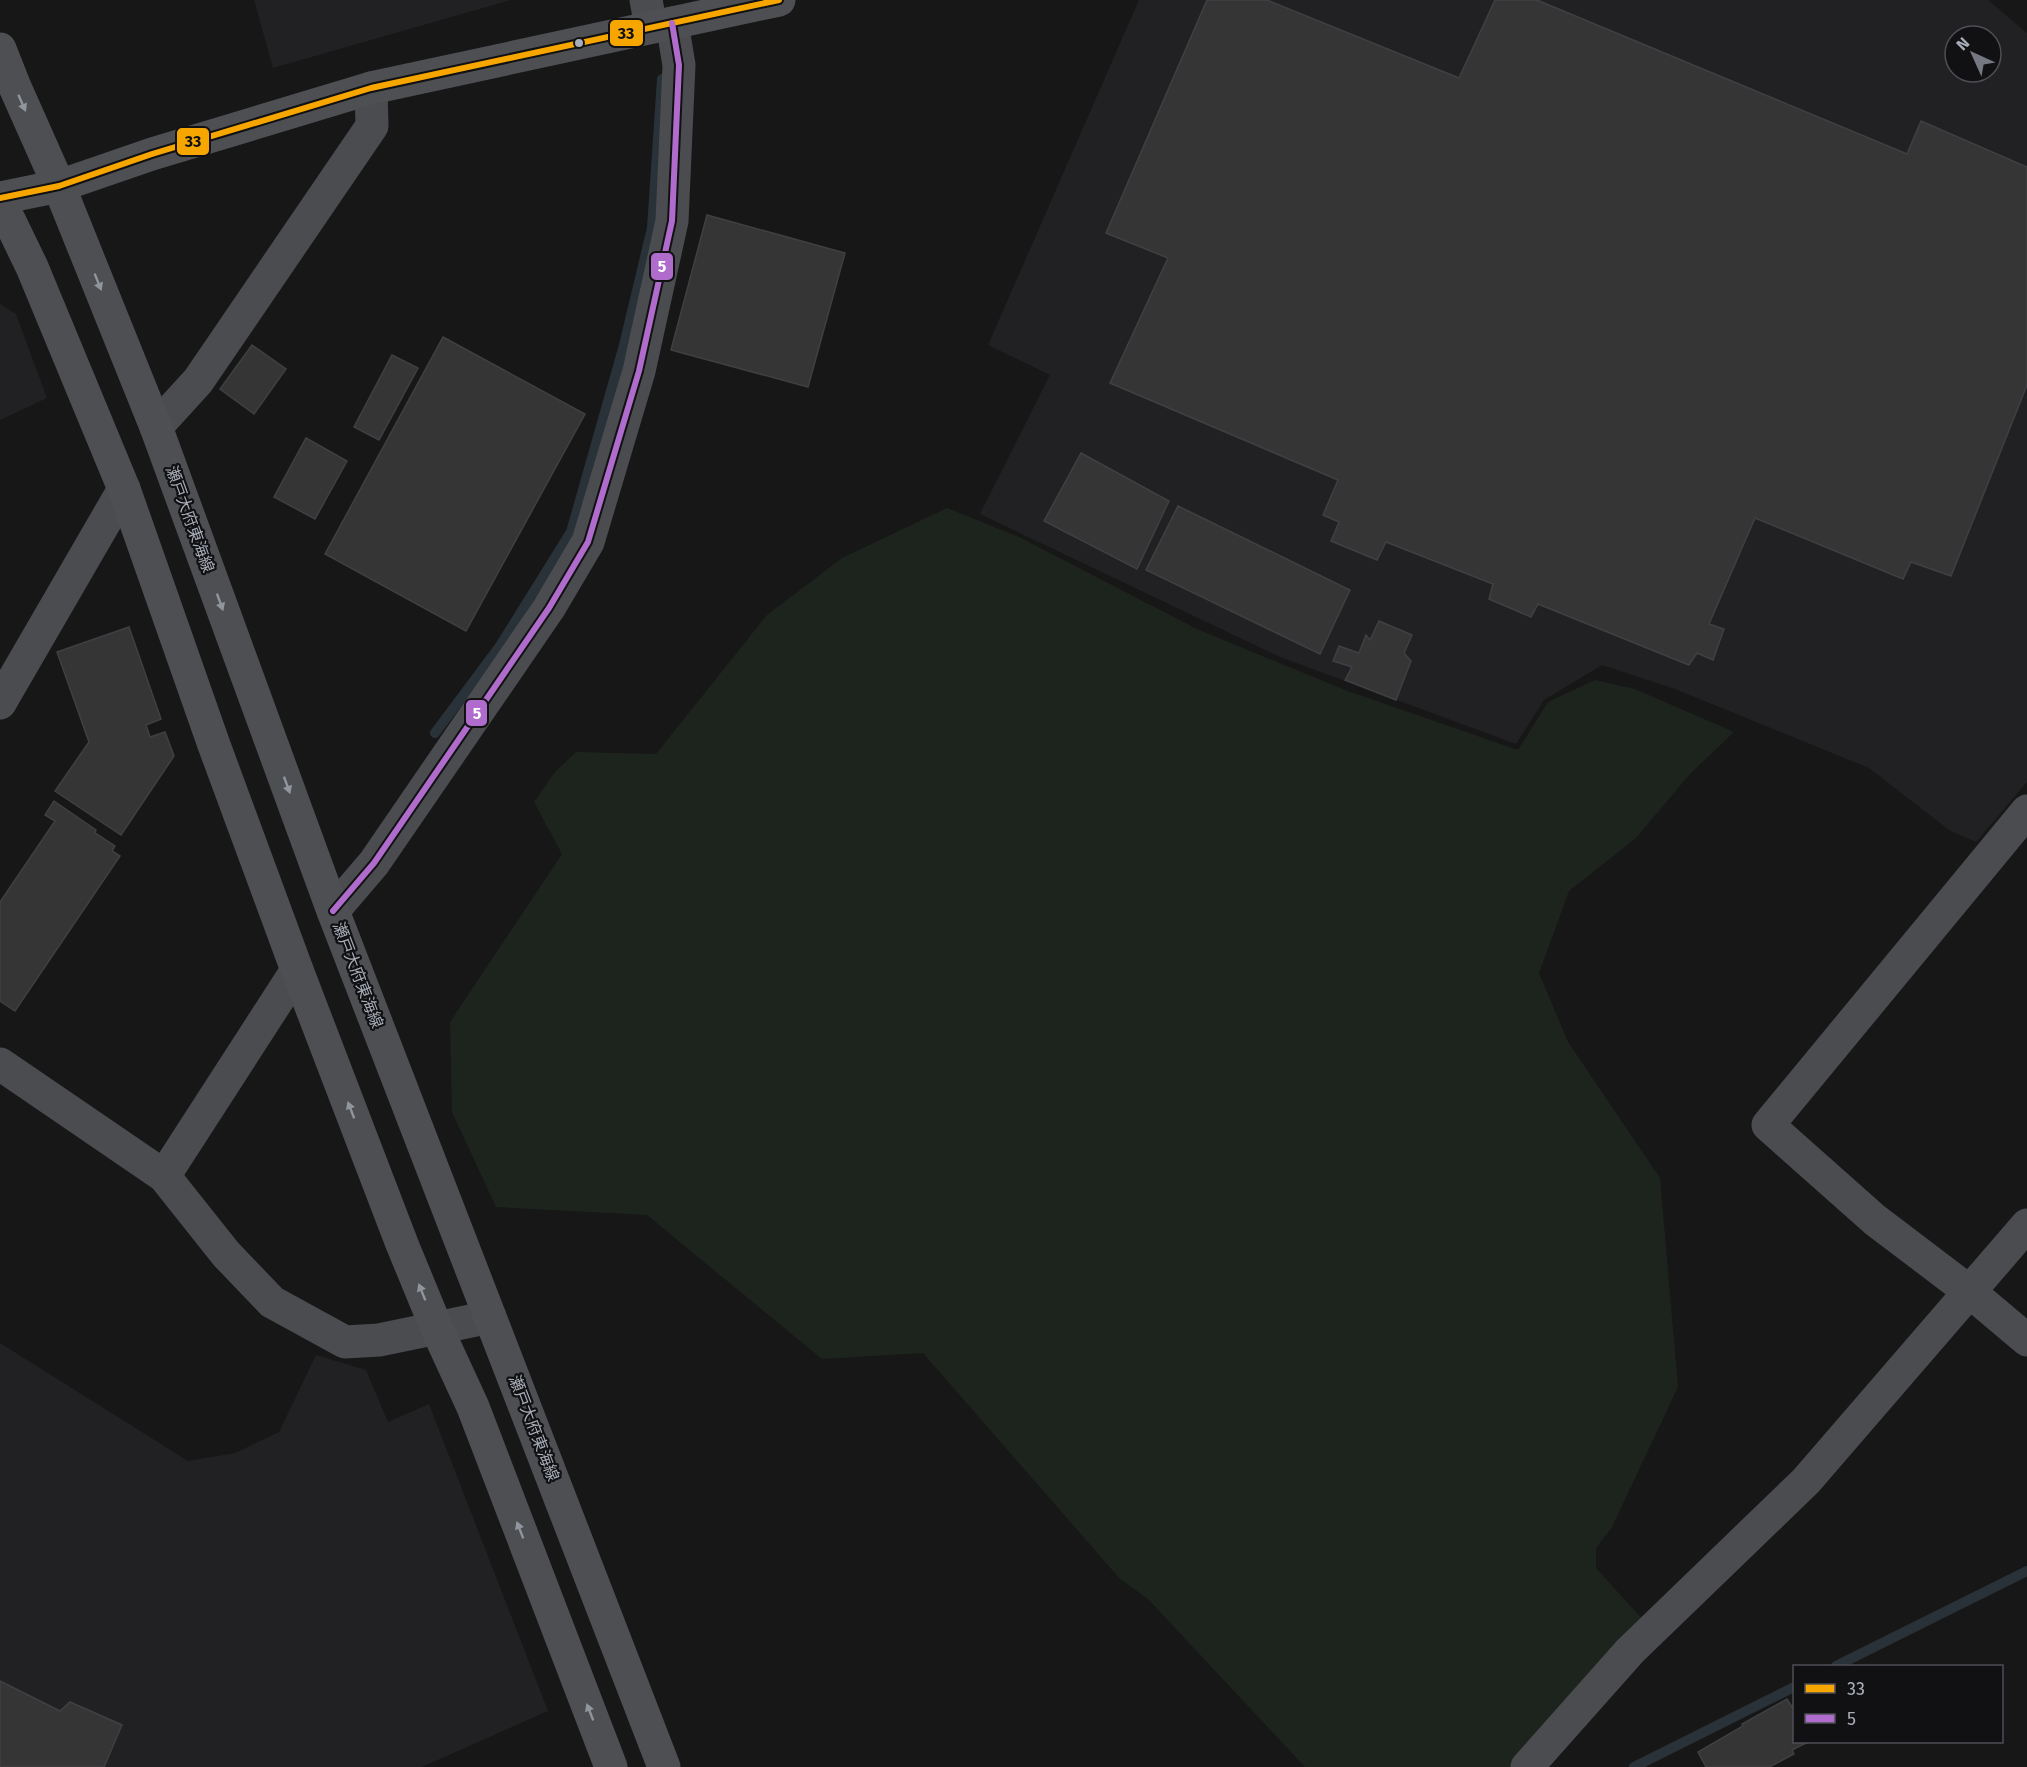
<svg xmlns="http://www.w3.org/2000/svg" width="2027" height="1767" font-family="'Fira Sans','Noto Sans JP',sans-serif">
	<rect width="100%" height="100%" fill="#171717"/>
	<g fill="#212123" fill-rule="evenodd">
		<path d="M 254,0 L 511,0 L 273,68 Z"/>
		<path d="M 1139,0 L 1988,0 L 2027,33 L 2027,782 L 1976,842 L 1949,830 L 1869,768 L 1675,689 L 1602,665 L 1544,700 L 1516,744 L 1280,657 L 980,514 L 1050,375 L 988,345 ZM 1955,36 L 1991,36 L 1991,72 L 1955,72 Z"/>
		<path d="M 0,304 L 16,314 L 47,398 L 0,420 Z"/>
		<path d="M 0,1343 L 188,1461 L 235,1453 L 279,1432 L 316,1355 L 366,1370 L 388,1422 L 429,1404 L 548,1711 L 422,1767 L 0,1767 Z"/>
	</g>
	<path fill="#1d241e" d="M 947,508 L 1019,537 L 1197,629 L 1345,690 L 1518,750 L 1548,702 L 1595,680 L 1635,689 L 1734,732 L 1690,774 L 1636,838 L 1569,891 L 1539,973 L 1568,1042 L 1660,1178 L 1678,1387 L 1611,1529 L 1596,1548 L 1596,1568 L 1644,1621 L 1511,1767 L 1305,1767 L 1148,1599 L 1120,1579 L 923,1353 L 822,1359 L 647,1215 L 496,1207 L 452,1112 L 450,1022 L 562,854 L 534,802 L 555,772 L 576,752 L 656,754 L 767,615 L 842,558 Z"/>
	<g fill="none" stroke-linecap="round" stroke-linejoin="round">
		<g stroke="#2a3239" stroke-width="10">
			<path d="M 435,733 L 500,646 L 571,532 L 624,345 L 652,228 L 662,79"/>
			<path d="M 1836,1666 L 2027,1571"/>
			<path d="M 1634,1767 L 1794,1687"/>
		</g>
	</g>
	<g fill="#353536" stroke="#3f4043" stroke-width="1.5">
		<path d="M 1207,0 L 1267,0 L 1459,78 L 1495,0 L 1537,0 L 1907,154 L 1921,121 L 2027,167 L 2027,385 L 1951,576 L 1911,562 L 1903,579 L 1755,518 L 1709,624 L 1724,629 L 1713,660 L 1697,653 L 1689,665 L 1538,604 L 1531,617 L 1489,599 L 1493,584 L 1386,542 L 1377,560 L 1331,541 L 1339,522 L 1323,515 L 1338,480 L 1110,383 L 1168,258 L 1106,233 Z"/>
		<path d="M 707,215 L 845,253 L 808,387 L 671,350 Z"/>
		<path d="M 443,337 L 585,414 L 466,631 L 325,554 Z"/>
		<path d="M 252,345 L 286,369 L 254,414 L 220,389 Z"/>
		<path d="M 392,355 L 418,368 L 379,440 L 354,427 Z"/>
		<path d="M 306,438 L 347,461 L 315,519 L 274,497 Z"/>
		<path d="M 1081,453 L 1169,501 L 1137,569 L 1044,521 Z"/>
		<path d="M 1178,506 L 1350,590 L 1320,654 L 1146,570 Z"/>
		<path d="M 1379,621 L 1412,635 L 1404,653 L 1411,661 L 1396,700 L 1345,680 L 1352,667 L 1333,661 L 1339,646 L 1359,653 L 1366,635 L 1370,640 Z"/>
		<path d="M 129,627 L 161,719 L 146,725 L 150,737 L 165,732 L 174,756 L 121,835 L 55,791 L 89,742 L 57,652 Z"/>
		<path d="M 54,801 L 96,830 L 95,833 L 115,846 L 112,851 L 120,856 L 15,1011 L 0,1001 L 0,902 L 55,821 L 45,815 Z"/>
		<path d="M 0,1681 L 60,1711 L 70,1702 L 122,1725 L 104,1767 L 0,1767 Z"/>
		<path d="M 1787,1699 L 1792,1707 L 1794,1705 L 1794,1742 L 1808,1742 L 1792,1750 L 1794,1754 L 1769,1767 L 1706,1767 L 1698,1752 L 1743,1726 L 1742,1724 Z"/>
	</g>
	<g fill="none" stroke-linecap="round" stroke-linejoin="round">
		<g stroke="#4b4c50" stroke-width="33">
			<path d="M 646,0 L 651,27"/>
			<path d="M 156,427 L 198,381 L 372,126 L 371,88"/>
			<path d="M 0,703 L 124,489"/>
			<path d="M 2027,811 L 1768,1125 L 1875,1220 L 1970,1292 L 2027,1340"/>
			<path d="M 333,911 L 374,863 L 549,608 L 588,542 L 639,371 L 672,221 L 679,65 L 672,23"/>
			<path d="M 0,1064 L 164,1176 L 226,1254 L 272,1302 L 345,1342 L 379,1340 L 490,1317"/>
			<path d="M 164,1176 L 297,970"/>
			<path d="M 1527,1767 L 1630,1651 L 1806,1481 L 2027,1225"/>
		</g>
		<g stroke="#4d4f52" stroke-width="33">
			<path d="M 0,49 L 15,87 L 59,186 L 156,427 L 333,911 L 664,1767"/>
			<path d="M 0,198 L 59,186 L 152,154 L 371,88 L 779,0"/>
			<path d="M 0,201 L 32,267 L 124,489 L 214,745 L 297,970 L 402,1244 L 437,1329 L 473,1407 L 611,1767"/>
		</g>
		<g stroke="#111113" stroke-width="10">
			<path id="bus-1" d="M 0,198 L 59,186 L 152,154 L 371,88 L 779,0"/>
		</g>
		<g stroke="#111113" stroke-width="10">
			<path id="bus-2" d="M 333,911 L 374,863 L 549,608 L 588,542 L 639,371 L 672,221 L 679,65 L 672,23"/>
		</g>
		<use href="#bus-1" stroke="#f7a600" stroke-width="6"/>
		<use href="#bus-2" stroke="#b06ccc" stroke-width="6"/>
	</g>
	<defs><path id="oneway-solid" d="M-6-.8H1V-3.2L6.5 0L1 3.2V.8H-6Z" transform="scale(1.5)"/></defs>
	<g fill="#91969e">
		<use href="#oneway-solid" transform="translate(22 103) rotate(66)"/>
		<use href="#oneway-solid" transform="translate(98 282) rotate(68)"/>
		<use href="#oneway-solid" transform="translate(220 602) rotate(70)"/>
		<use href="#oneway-solid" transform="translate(287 785) rotate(70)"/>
		<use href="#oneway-solid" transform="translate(351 1110) rotate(-111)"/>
		<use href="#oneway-solid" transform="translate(422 1292) rotate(-112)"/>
		<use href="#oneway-solid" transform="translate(520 1530) rotate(-111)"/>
		<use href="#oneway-solid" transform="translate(590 1712) rotate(-111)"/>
	</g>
	<circle fill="#a8adb8" stroke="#111113" stroke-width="2" cx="579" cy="43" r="5"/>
	<g text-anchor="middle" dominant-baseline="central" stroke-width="4.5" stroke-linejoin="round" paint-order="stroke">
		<g font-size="16" fill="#a8adb8" stroke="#111113">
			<text transform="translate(190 519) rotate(70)">瀬戸大府東海線</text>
			<text transform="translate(358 975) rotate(69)">瀬戸大府東海線</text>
			<text transform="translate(534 1428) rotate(69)">瀬戸大府東海線</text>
		</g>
	</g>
	<g stroke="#111113" stroke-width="2">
		<rect x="609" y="19" width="35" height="28" rx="6" fill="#f7a600"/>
		<rect x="176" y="127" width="34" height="29" rx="6" fill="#f7a600"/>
		<rect x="650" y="252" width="24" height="29" rx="6" fill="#b06ccc"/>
		<rect x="465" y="699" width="23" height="28" rx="6" fill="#b06ccc"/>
	</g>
	<g font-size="16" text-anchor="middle" font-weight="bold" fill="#fff">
		<text x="662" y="272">5</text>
		<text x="477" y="719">5</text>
	</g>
	<g font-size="16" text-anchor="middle" font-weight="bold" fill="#111">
		<text x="626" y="39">33</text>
		<text x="193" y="147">33</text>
	</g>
	<rect x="1793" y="1665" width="210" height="78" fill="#111113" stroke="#4d4f55" stroke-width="1.5"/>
	<rect x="1805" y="1684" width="30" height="9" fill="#f7a600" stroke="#4d4f55" stroke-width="1.5"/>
	<text x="1847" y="1695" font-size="18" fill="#a8adb8">33</text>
	<rect x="1805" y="1714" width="30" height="9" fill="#b06ccc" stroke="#4d4f55" stroke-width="1.5"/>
	<text x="1847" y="1725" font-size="18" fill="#a8adb8">5</text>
	<g transform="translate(1973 54) rotate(315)"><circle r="28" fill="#111113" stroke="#4d4f55" stroke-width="1.5"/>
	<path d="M0-4.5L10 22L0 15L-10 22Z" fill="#757880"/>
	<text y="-9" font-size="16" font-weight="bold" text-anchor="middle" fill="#a8adb8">N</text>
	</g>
</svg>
